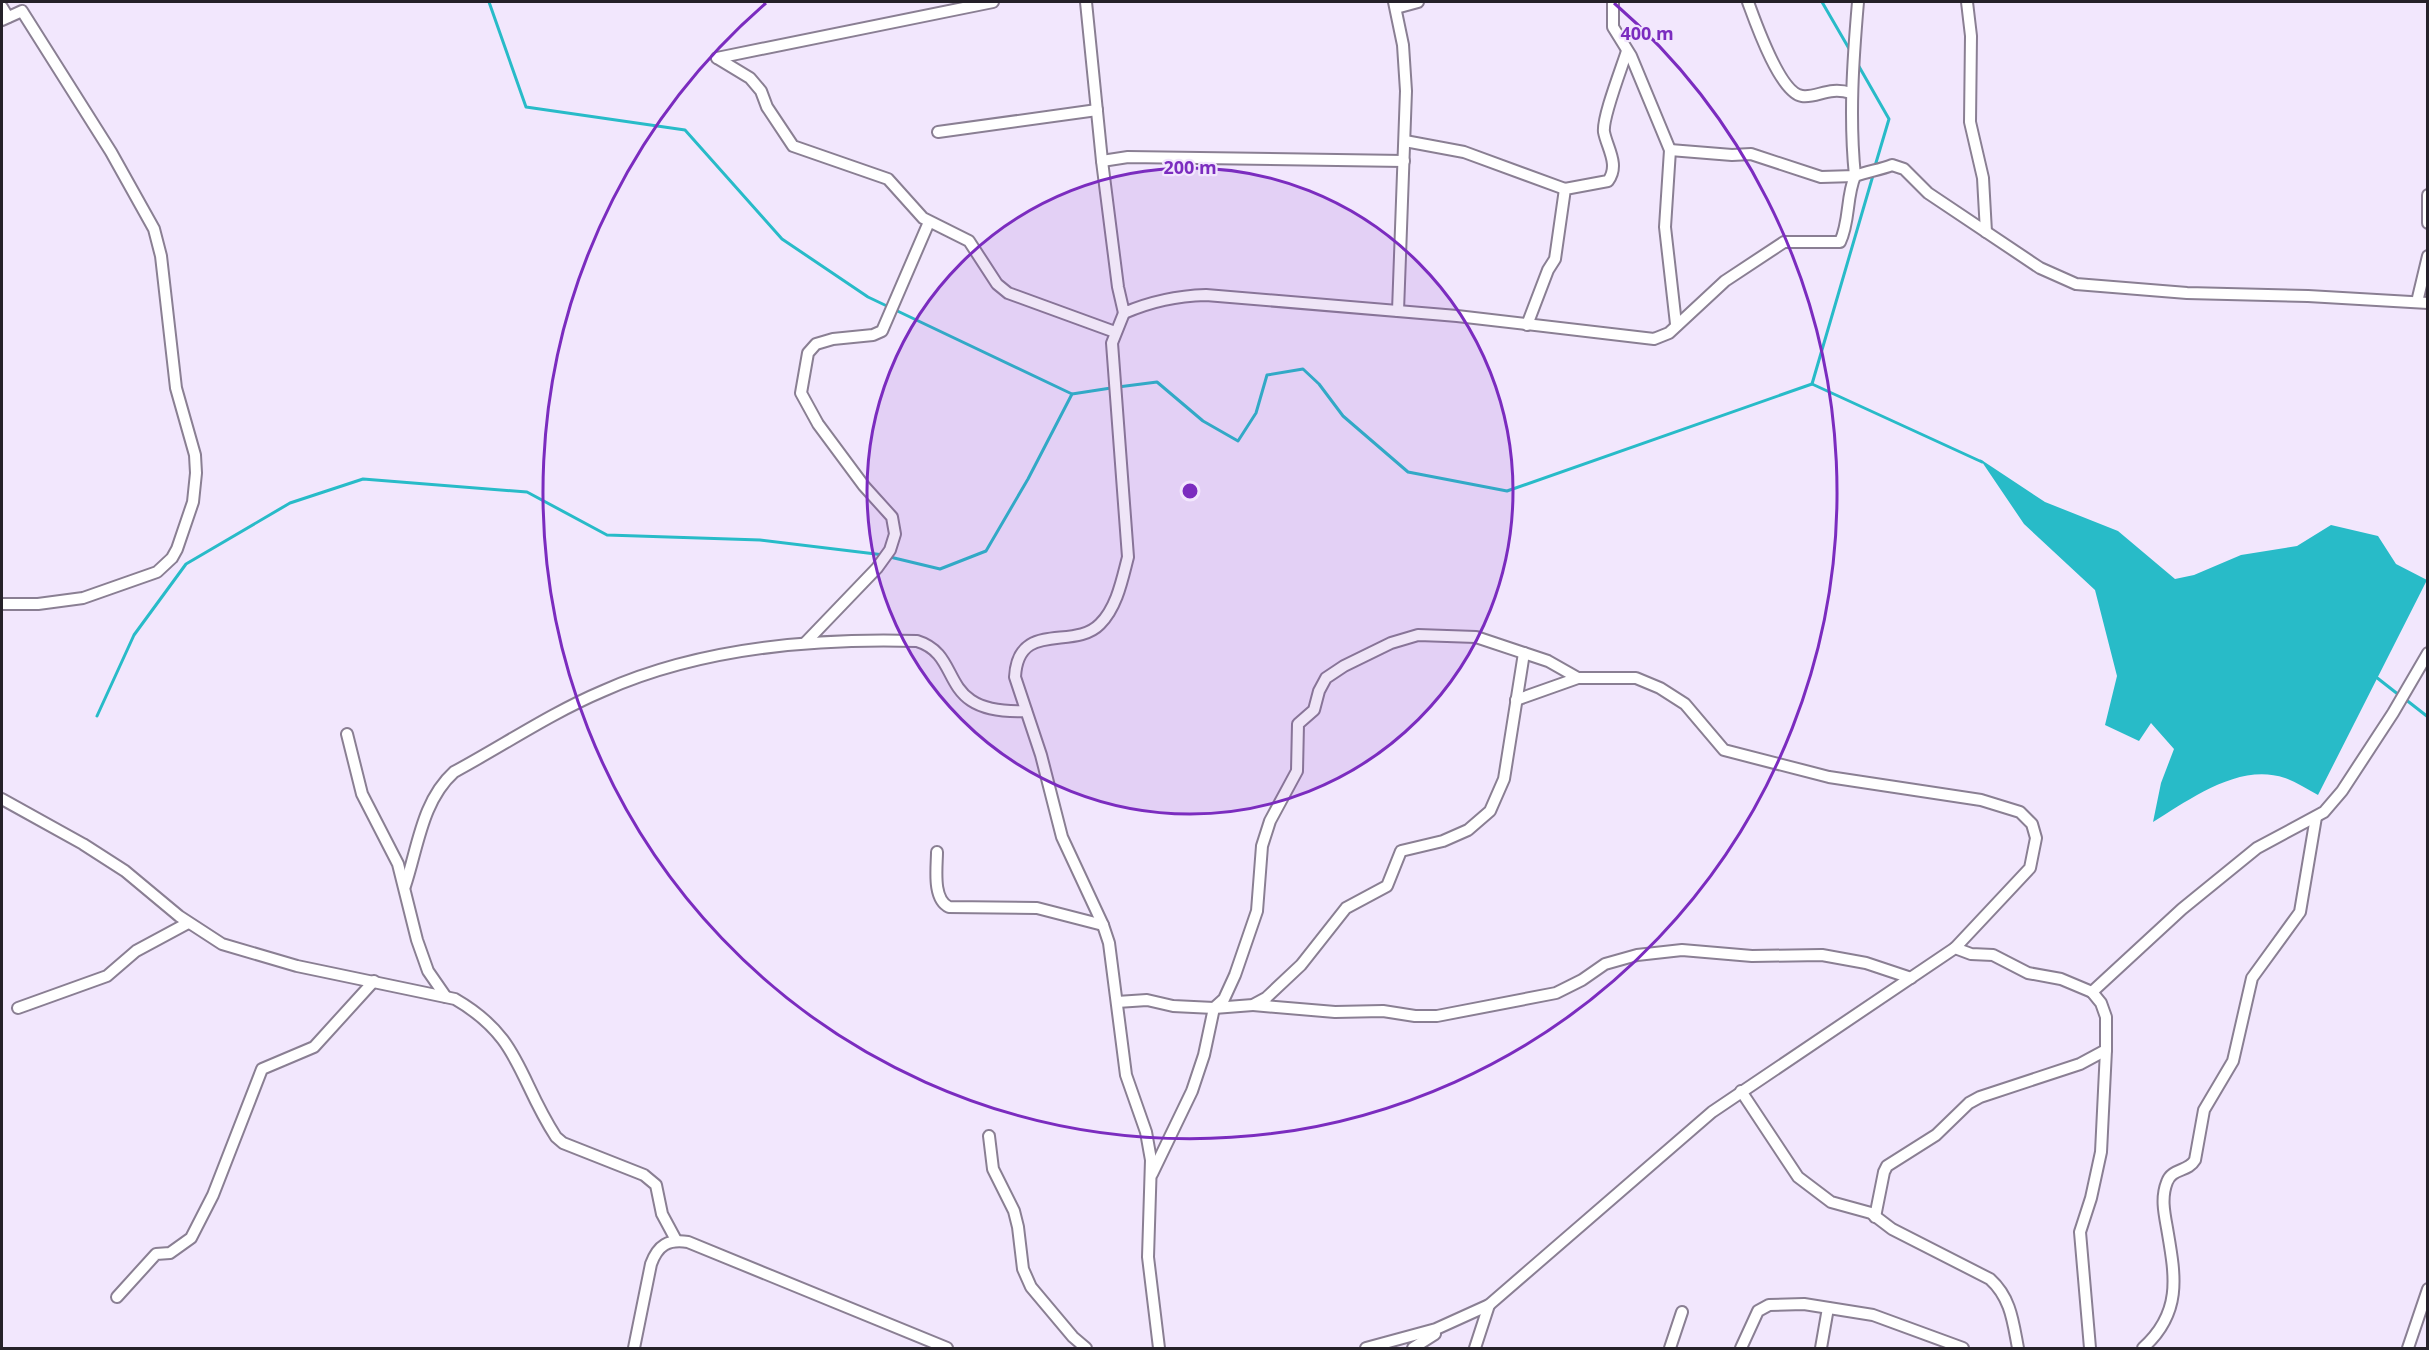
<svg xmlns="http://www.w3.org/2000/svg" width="2429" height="1350" font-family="'Open Sans',sans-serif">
	<rect width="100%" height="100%" fill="#f2e7fd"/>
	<path fill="#28bbc8" d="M 1980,459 L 2045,502 L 2118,531 L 2175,579 L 2194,575 L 2241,555 L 2297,546 L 2331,525 L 2378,536 L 2396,564 L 2427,580 L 2318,795 C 2307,789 2296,782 2285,778 C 2239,762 2189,800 2153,822 L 2161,783 L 2174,749 L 2151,723 L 2139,741 L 2105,725 L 2117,676 L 2095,590 L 2024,524 Z"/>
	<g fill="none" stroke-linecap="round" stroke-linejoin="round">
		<g stroke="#28bbc8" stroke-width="3">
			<path d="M 489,2 L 526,107 L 685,130 L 782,239 L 868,297 L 1072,394"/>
			<path d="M 1822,2 L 1851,52"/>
			<path d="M 1857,63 L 1889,119 L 1875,166"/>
			<path d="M 1812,384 L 1874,172"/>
			<path d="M 1118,387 L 1157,382 L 1203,421 L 1238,441 L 1256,413 L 1267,375 L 1303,369 L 1319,384 L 1343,416 L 1408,472 L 1507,491 L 1812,384 L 1982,462"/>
			<path d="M 890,557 L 940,569 L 986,551 L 1028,479 L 1072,394 L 1111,388"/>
			<path d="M 2376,677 L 2399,695"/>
			<path d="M 2405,699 L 2428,717"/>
			<path d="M 97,716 L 134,635 L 186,564 L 290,503 L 363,479 L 527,492 L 607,535 L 760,540 L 884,555"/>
		</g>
		<g stroke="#8a7f93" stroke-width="14">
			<g id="minor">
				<path d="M 1086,2 L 1102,161 L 1118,287 L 1124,313 C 1152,301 1176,296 1206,295 L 1457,316 L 1654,339 L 1669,333 L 1725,281 L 1784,242 L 1840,242 C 1850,221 1846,197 1855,176 C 1868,171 1880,170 1892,165 L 1904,169 L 1928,193 L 2040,268 L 2076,284 L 2187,293 L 2308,296 L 2428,303"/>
				<path d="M 1394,2 L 1403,45 L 1406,91 L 1398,311"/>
				<path d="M 1613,2 L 1613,27 L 1631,56 L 1670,150 L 1665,227 L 1676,324"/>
				<path d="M 1748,2 C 1755,21 1780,93 1802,96 C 1818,98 1828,86 1851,93"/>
				<path d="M 1967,2 L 1971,36 L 1970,122 L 1983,178 L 1986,232"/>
				<path d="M 2,7 L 8,17"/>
				<path d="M 1396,8 L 1418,2"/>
				<path d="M 2,20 L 22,11 L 111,152 L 154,229 L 161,256 L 176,388 L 195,455 L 196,473 L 193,502 L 177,549 L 172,558 L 157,572 L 83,598 L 38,604 L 2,604"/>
				<path d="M 717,58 L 750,78 L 761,91 L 767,107 L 793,146 L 888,179 L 923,218 L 969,241 L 997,284 L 1008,293 L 1115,332"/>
				<path d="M 717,58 L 993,2"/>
				<path d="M 938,132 L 1097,110"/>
				<path d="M 1405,141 L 1464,152 L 1565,189"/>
				<path d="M 1670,150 L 1732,155 L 1751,154 L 1821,177 L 1855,176 C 1849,117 1853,60 1858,2"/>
				<path d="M 1102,161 L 1128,157 L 1404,161"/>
				<path d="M 2428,195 L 2428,223"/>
				<path d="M 2417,302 L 2428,256"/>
				<path d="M 1124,313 L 1112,343 L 1128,557 C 1122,580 1117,607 1100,624 C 1074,651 1018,619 1015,677 L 1041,755 L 1062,837 L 1103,925 L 1109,943 L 1126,1075 L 1146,1132 L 1151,1160 L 1148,1257 L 1159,1348"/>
				<path d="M 1527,325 L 1548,270 L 1555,259 L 1565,189 L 1608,181 C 1620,165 1607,148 1604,132 C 1602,118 1622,67 1627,51"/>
				<path d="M 805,643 L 877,568 L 890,550 L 895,534 L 892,517 L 864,486 L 818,424 L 801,393 L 808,353 L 816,344 L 833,339 L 873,335 L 882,331 L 929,222"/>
				<path d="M 1516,700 L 1578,678"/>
				<path d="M 347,734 L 362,794 L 398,864 L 417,940 L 428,971 L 446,997"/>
				<path d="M 2,799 L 83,844 L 125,871 L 179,916 L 222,944 L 297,966 L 455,999 C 521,1037 518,1079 556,1137 L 563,1143 L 644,1175 L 656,1185 L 662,1214 L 676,1240"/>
				<path d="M 937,852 C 937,867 932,899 949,907 L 1037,908 L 1103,925"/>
				<path d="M 405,886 C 418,847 422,801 454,772 C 504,745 551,713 603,691 C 699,648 812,638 917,641 C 966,656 934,715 1026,711"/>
				<path d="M 1117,1002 L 1147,1000 L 1173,1006 L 1214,1008 L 1253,1005 L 1266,998 L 1301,965 L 1346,908 L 1387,886 L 1401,851 L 1443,841 L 1468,830 L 1490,811 L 1504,779 L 1524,653"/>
				<path d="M 1253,1005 L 1335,1012 L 1383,1011 L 1415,1016 L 1437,1016 L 1556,993 L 1582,980 L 1605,964 L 1637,955 L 1682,950 L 1752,956 L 1822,955 L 1866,963 L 1911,978"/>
				<path d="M 18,1008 L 107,976 L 136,951 L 188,923"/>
				<path d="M 1741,1091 L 1798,1177 L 1831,1202 L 1871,1213 L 1892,1229 L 1990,1279 C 2011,1298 2013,1322 2018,1348"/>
				<path d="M 989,1136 L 993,1169 L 1014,1211 L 1018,1227 L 1023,1269 L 1031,1287 L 1073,1337 L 1086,1348"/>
				<path d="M 1152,1174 L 1192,1091 L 1204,1055 L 1214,1008 L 1224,999 L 1235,975 L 1257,911 L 1262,846 L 1270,821 L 1297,771 L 1298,724 L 1314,710 L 1319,691 L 1326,678 L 1344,666 L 1391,643 L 1418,635 L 1476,637 L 1548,661 L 1578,678 L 1636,678 L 1660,688 L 1685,704 L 1724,750 L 1829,777 L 1981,800 L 2020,812 L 2032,824 L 2036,838 L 2030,868 L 1955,948"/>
				<path d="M 1875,1217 L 1884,1172 L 1887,1166 L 1936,1135 L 1969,1103 L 1980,1097 L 2080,1064 L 2106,1050"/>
				<path d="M 117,1297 L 156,1254 L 170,1253 L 191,1238 L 213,1195 L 262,1069 L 314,1047 L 374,981"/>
				<path d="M 634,1348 L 651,1264 C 658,1245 668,1239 688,1242 L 947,1348"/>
				<path d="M 1366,1348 L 1436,1329 L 1489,1305 L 1712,1112 L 1955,948 L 1971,954 L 1993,955 L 2028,973 L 2061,979 L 2092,992 L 2182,909 L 2257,848 L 2324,812 L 2342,791 L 2393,713 L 2428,653"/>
				<path d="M 1413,1348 L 1435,1334"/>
				<path d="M 1475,1348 L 1489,1305"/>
				<path d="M 1670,1348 L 1682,1312"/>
				<path d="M 1741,1348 L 1758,1311 L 1769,1305 L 1804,1304 L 1873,1315 L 1963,1348"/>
				<path d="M 1821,1348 L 1828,1308"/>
				<path d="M 2090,1348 L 2080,1232 L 2091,1198 L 2101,1152 L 2106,1050 L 2106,1017 L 2101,1003 L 2092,992"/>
				<path d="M 2143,1348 C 2183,1312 2175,1275 2167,1228 C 2164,1212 2161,1197 2167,1182 C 2172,1168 2188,1172 2195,1160 L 2204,1110 L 2233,1061 L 2252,978 L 2300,912 L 2316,817"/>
				<path d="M 2408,1348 L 2428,1289"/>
			</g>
		</g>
		<use href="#minor" stroke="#fff" stroke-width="10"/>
	</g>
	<circle cx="1190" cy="491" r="323" fill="#7b2cbf" fill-opacity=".12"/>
	<g fill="none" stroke="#7b2cbf" stroke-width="3">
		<circle cx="1190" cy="491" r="323"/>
		<path d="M1614 3A647 647 0 1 1 766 3"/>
	</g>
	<circle cx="1190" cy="491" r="9" fill="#7b2cbf" stroke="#f2e7fd" stroke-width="3"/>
	<g font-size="18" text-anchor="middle" font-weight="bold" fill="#7b2cbf" stroke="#f2e7fd" stroke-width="4.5" stroke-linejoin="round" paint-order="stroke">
		<text x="1647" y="40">400 m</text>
		<text x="1190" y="174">200 m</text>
	</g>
	<rect width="2429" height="1350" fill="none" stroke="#252129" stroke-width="6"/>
</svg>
